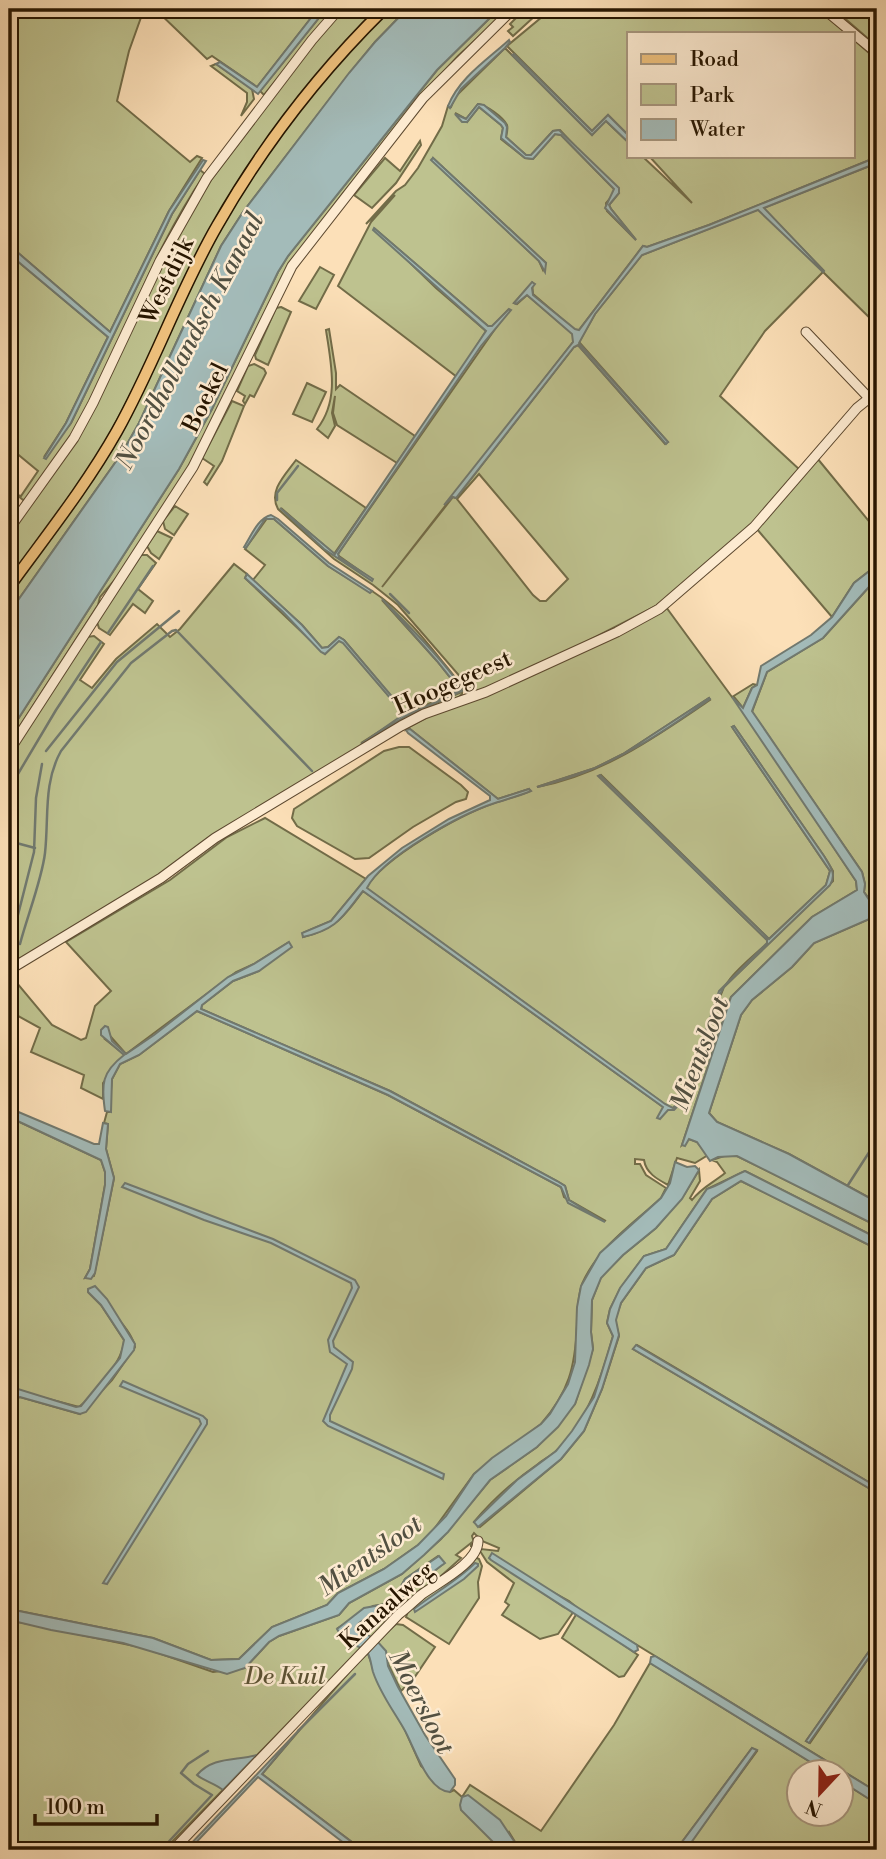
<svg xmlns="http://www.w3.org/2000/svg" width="886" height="1859" font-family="'Libre Bodoni',serif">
	<rect width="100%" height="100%" fill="#fce0b8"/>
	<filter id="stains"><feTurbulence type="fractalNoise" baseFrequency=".00286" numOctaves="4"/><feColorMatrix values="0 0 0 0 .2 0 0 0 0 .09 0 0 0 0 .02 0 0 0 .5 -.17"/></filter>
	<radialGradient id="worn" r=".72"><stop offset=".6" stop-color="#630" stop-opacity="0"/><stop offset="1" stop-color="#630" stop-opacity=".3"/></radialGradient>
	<g fill="#bec28f" stroke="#726c48" stroke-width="2" fill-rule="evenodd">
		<path d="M 9,9 L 144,9 L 129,51 L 117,101 L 190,162 L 197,156 L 202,158 L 169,211 L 110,332 L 9,245 Z"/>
		<path d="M 155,9 L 318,9 L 257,87 L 212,56 L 207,59 Z"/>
		<path d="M 326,9 L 334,9 L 264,95 L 260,91 Z"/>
		<path d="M 344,9 L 378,9 L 241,181 L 101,451 L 9,582 L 9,536 L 77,438 L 174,241 L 211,180 L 307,52 Z"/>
		<path d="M 388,9 L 407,9 L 375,42 L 349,74 L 243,212 L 221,246 L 139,423 L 122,453 L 9,613 L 9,593 L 76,502 L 159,352 L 219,230 L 269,150 L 338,62 Z"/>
		<path d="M 499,9 L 509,9 L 458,56 L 426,91 L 340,197 L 296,256 L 207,434 L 176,488 L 119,575 L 100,597 L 98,605 L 9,743 L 9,733 L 179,469 L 212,409 L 278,272 L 288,256 L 437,70 Z"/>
		<path d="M 525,9 L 537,9 L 536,15 L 513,36 L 508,31 L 513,27 L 510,24 Z"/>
		<path d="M 574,9 L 764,9 L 774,14 L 788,13 L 793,9 L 817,9 L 846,33 L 629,33 L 629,136 L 608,115 L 592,131 L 507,46 L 542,17 Z"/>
		<path d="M 834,9 L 877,9 L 877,46 L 872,42 Z"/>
		<path d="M 853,39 L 877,60 L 877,157 L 709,225 L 647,247 L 643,246 L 579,330 L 575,330 L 533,294 L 532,283 L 514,303 L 517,304 L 527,295 L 573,334 L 573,342 L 382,587 L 453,497 L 456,498 L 574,347 L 578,345 L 665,444 L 668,442 L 579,342 L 595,314 L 642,255 L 759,209 L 824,271 L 763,208 L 877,163 L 877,325 L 823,272 L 765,331 L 720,396 L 800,470 L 757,519 L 660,604 L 578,646 L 482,690 L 475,691 L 469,687 L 398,605 L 373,585 L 334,559 L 278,509 C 268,491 285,475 296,460 L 366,508 L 334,554 L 281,508 L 324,549 L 373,580 L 339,556 L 338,554 L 509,309 L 492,327 L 488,326 L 374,228 L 436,288 L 486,331 L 457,377 L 338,286 L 371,222 L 395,195 L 366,224 L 396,191 L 405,185 L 418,168 L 442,126 L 448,106 L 451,107 L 455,97 L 505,48 L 592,135 L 605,120 L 629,143 L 629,156 L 642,156 L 692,203 L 649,156 L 853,156 ZM 478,104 C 486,105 503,117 507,125 C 508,128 507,133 506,137 L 526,155 L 531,155 L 553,131 L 560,130 L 619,193 L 609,205 L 611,209 L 636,240 L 607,211 L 606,203 L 614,194 L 614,189 L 561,135 L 555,134 L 533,159 L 525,158 L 501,139 L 503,128 L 501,125 L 479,107 L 467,122 L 455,113 L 466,119 ZM 433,158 L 546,263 L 543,270 L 539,261 L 432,160 ZM 479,474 L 568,579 L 546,601 L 540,601 L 533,595 L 457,499 Z"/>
		<path d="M 216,64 L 252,89 L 254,99 L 241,116 L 247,102 L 247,93 L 211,66 Z"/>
		<path d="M 420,141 L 421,145 L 396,183 L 372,208 L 354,195 L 385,158 L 400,171 Z"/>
		<path d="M 200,170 L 205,174 C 157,243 129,324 91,400 C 74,435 49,467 27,499 L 23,500 L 17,495 L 21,496 L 38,471 L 9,447 L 9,254 L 108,337 L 66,423 L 44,457 L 71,423 L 172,214 Z"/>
		<path d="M 320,267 L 334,275 L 316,309 L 299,301 Z"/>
		<path d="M 281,307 L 291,312 L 268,365 L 256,359 L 255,355 L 276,308 Z"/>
		<path d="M 329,329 L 336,373 L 336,389 L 340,385 L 415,436 L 397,463 L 337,425 L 333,413 L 335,396 L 332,413 L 335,426 L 328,438 L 317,429 C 340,400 331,364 326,330 Z"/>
		<path d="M 254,364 L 264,369 L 266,373 L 254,397 L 250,395 L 245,404 L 243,401 L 245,396 L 237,391 L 248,366 Z"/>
		<path d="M 307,383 L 326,392 L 312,422 L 293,414 Z"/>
		<path d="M 232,401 L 244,406 L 222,461 L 207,485 L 204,482 L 214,466 L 202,458 Z"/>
		<path d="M 817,458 L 877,531 L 877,565 L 854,583 L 832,617 L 756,528 Z"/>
		<path d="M 175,506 L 188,514 L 174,535 L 165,529 L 163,521 Z"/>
		<path d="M 268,517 L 274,519 L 328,566 L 370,592 L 372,591 C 408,614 435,653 462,686 L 462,694 L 459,697 L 407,719 L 171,869 L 17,962 L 18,949 L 14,947 L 9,958 L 9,758 L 87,637 L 94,636 L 104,644 L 80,680 L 92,688 L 116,659 L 157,624 L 170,637 L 180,629 L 234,564 L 247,574 L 245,578 L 325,654 L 339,640 L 343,642 L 405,715 L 361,743 L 406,716 L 462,692 C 458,674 398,615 382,600 L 437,661 L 460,690 L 406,714 L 344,640 L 339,637 L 328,647 L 322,648 L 302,625 L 253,580 L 265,565 L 245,549 Z"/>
		<path d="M 157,531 L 172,538 L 159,559 L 151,553 L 147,546 Z"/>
		<path d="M 141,555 L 147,555 L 156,563 L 138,589 L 153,601 L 145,613 L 133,604 L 110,635 L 99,628 L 97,622 Z"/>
		<path d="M 877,578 L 877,883 L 874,886 L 877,890 L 877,909 L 864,892 L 865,884 L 862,872 L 752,712 L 767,672 L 823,638 Z"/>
		<path d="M 666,607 L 732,697 L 753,684 L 757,685 L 752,688 L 743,708 L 734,697 L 856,881 L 857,890 L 812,917 L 731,997 L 682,1145 L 689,1139 L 697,1142 L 708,1155 L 695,1163 L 677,1158 L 668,1185 C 657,1179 646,1173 644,1160 L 635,1159 L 635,1164 L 640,1164 L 646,1175 L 666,1188 L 661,1198 C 632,1225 598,1247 582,1284 C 577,1297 578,1312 577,1326 C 575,1367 569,1392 541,1424 L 474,1474 L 432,1532 L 418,1545 L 384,1569 L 338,1593 L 327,1605 L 272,1627 L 239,1659 L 211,1660 L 153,1638 L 9,1609 L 9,1400 L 20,1397 L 80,1414 L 112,1380 L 135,1347 C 131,1327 104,1305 88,1292 L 101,1305 L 124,1340 C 124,1360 94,1395 79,1407 L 11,1389 L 9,1390 L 9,1117 L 101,1160 L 105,1172 L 105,1185 L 90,1269 L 85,1278 L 94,1276 L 114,1178 L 106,1149 L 108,1124 L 104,1123 L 107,1112 L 109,1112 L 112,1079 L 120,1064 L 139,1055 L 197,1011 L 388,1095 L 561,1187 L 564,1197 L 606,1221 L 569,1200 L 565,1186 L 557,1181 L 390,1091 L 201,1009 L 202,1005 L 233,981 L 259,971 L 289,942 L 254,964 L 236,972 L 126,1054 L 111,1037 L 105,1039 L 125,1055 L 103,1083 L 103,1099 L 81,1088 L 84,1075 L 31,1052 L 40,1028 L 9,1011 L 9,981 L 12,977 L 52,1025 L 81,1040 L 86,1038 L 95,1006 L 111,991 L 66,942 L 170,880 L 227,837 L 265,818 L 366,879 L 331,921 L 303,933 L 303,937 C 334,930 345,916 363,891 L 663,1107 L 663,1110 L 671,1110 L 684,1100 L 701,1052 L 684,1097 L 673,1108 L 670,1108 L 366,888 C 384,857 460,815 494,803 C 506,799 518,796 530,791 L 529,789 L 498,799 L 410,729 L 406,730 L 407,728 L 448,706 ZM 709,698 L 710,700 C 656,737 602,775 537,787 L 595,768 L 623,754 ZM 734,726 L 824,856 L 833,871 L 833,881 L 724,987 L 710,1022 C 716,986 741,966 768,943 L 767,940 L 599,776 L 601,775 L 769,939 L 826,885 L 830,871 L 732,727 Z"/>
		<path d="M 399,747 L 409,747 L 461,785 L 468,792 L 466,799 L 456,802 L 413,827 L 369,858 L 355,859 L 297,826 L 292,818 L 294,809 L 384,751 Z"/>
		<path d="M 877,912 L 877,1202 L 789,1154 L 717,1122 L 709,1113 L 741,1015 L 752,1000 L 792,967 L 814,943 L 874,917 Z"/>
		<path d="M 724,1156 L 737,1156 L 877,1226 L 877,1238 L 745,1171 L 707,1189 L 666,1249 L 644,1256 L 620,1289 L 610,1309 L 607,1323 L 613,1336 C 602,1376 587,1423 556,1451 C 551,1456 544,1459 538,1464 C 515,1480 492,1500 474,1522 L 480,1527 L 561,1459 L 584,1431 L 602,1389 L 619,1336 L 615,1320 L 621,1303 L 646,1268 L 674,1255 L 712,1199 L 741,1181 L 877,1249 L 877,1487 L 637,1345 L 633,1349 L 877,1493 L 877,1640 L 806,1741 L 810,1743 L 877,1646 L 877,1792 L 580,1610 L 569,1601 L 489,1557 L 564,1607 L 574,1611 L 558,1634 L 540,1639 L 502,1615 L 509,1605 L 505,1602 L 514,1583 L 487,1562 L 480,1551 L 481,1549 L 498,1551 L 499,1548 L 482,1541 L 474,1533 L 472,1536 L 475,1546 L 471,1546 L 471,1543 L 456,1555 L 461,1558 L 372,1638 L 356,1628 L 358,1622 L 389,1612 L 402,1602 L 407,1593 L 444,1563 L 438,1556 L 405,1579 L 394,1599 L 386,1604 L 373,1606 L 338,1628 L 363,1647 L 164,1850 L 9,1850 L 9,1620 L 144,1648 L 213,1672 L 245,1668 L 269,1642 L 279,1636 L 339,1615 L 349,1603 L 402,1574 L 441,1539 L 490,1480 L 537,1447 L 575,1404 L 593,1349 L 591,1332 L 592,1300 L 601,1277 L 623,1255 L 656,1228 L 684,1195 L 699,1170 L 700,1181 L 690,1198 L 692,1200 C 702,1187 713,1183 725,1173 L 717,1162 L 712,1160 Z"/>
		<path d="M 475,1557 L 479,1559 L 482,1566 L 478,1582 L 479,1598 L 449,1644 L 406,1617 L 409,1609 Z"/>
		<path d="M 577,1613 L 638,1655 L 624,1676 L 619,1677 L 562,1638 Z"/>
		<path d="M 396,1624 L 403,1625 L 435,1647 L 414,1678 L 401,1691 L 377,1641 Z"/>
		<path d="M 367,1651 L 379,1685 L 405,1730 L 421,1766 L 450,1792 L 454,1790 L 462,1797 L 470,1785 L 541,1831 L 614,1725 L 650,1663 L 825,1771 L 798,1772 L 798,1814 L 840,1814 L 841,1781 L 877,1804 L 877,1850 L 685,1850 L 757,1751 L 752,1748 L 676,1850 L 520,1850 L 509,1832 L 499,1847 L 501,1850 L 359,1850 L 357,1846 L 262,1774 Z"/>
	</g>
	<g fill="#a3bbb9" stroke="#71796f" stroke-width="2">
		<path d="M 318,9 L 326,9 L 258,94 L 216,64 L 220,62 L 257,87 Z"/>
		<path d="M 407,9 L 499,9 L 437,70 L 288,256 L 278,272 L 212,409 L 179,469 L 9,733 L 9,613 L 122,453 L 139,423 L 221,246 L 243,212 L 349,73 L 375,42 Z"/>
		<path d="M 509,40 L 510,42 L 505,48 L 461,89 L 450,108 L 448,106 C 459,78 487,60 509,40 Z"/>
		<path d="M 514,54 L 592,131 L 608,115 L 629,136 L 629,143 L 606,121 L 592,135 L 512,55 Z"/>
		<path d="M 478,104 L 484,105 L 505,123 L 507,127 L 506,137 L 526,155 L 531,155 L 553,131 L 559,130 L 619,188 L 619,193 L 609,205 L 611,209 L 636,240 L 605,208 L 614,189 L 561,135 L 555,134 L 533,159 L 525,158 L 501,138 L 503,128 L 501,125 L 479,107 L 467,122 L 462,122 L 455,114 L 466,119 Z"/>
		<path d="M 877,157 L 877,163 L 764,208 L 824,271 L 823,272 L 758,210 L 642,255 L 595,314 L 579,343 L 668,442 L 666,444 L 578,345 L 574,347 L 456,498 L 453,497 L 444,505 L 573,342 L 572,334 L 527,295 L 516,304 L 514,303 L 532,282 L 535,284 L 532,288 L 533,295 L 575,329 L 579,330 L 643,246 L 647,247 L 709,225 Z"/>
		<path d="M 433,158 L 546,263 L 545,272 L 539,261 L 431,160 Z"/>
		<path d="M 203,160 L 206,161 L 172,214 L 71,423 L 46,459 L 44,458 L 66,423 L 108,337 L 9,254 L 9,245 L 110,332 L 169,211 Z"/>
		<path d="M 374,228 L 488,326 L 492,326 L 509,309 L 511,310 L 481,346 L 338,554 L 339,557 L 373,579 L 372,581 L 324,549 L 280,508 L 335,554 L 486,331 L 373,230 Z"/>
		<path d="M 271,515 L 278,519 L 329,563 L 372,591 L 370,593 L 328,566 L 274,519 L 265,519 L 246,548 L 244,547 C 251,536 258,518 271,515 Z"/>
		<path d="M 877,565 L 877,578 L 823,638 L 767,672 L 752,711 L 862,872 L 865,884 L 864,892 L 877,912 L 874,917 L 814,943 L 792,967 L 752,1000 L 741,1015 L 709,1113 L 717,1122 L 789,1154 L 877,1202 L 877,1226 L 737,1156 L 718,1157 L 710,1161 L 697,1142 L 689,1139 L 685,1146 L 682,1145 L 731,997 L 812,917 L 857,890 L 856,881 L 732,697 L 743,708 L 752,688 L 757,685 L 761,666 L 811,635 L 832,617 L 854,583 Z"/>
		<path d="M 247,574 L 302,625 L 322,648 L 328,647 L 339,637 L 344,640 L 406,713 L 421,709 L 460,690 L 437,661 L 382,599 C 398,615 457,673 462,691 L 406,716 L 361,744 L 404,714 L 343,643 L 339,641 L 325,654 L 321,652 L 283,612 L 245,578 Z"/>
		<path d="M 709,698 L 710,699 C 663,732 618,763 562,780 C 554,782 544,786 537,787 L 595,768 L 623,754 Z"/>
		<path d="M 734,726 L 824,856 C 830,866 837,874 830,885 L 724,987 L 719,996 C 709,1027 696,1089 674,1110 L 668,1110 L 660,1119 L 657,1118 L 663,1107 L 363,891 C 342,917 338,929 303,937 L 302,933 L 331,921 L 368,876 L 402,848 L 449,819 L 490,800 L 490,796 L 408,733 L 406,730 L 410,729 L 498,799 L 529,789 L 531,791 C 519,796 507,799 495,803 C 461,814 382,857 367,888 L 665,1104 L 673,1108 L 684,1097 L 719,991 L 767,943 L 767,940 L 598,776 L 600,775 L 769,939 L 826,885 L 830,871 L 732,727 Z"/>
		<path d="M 289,942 L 292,947 L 259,971 L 233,981 L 202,1005 L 201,1009 L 390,1091 L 557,1181 L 565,1186 L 569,1200 L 605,1222 L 568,1203 L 561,1187 L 388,1095 L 197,1011 L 139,1055 L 120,1064 L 112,1079 L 111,1112 L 105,1111 C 101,1084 102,1072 124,1055 L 101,1035 L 101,1030 L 105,1026 L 108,1027 L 112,1041 L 126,1054 L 154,1035 L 228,977 L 254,964 Z"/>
		<path d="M 9,1108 L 94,1144 L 99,1144 L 103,1123 L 108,1124 L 106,1149 L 114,1178 L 95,1273 L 91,1279 L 85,1278 L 90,1269 L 105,1185 L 105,1172 L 101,1160 L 9,1117 Z"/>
		<path d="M 675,1162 L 687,1167 L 695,1166 L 699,1170 L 682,1199 L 656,1228 L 623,1255 L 601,1278 L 592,1300 L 591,1332 L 593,1349 L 589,1365 L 575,1404 L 558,1427 L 537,1447 L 490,1480 L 448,1532 L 424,1555 L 402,1574 L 349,1603 L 339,1615 L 279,1636 L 269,1642 L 245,1668 L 227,1674 L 123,1643 L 51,1630 L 9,1620 L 9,1609 L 153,1638 L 211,1660 L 239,1659 L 272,1627 L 327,1605 L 338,1593 L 384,1569 L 418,1545 L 446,1516 L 474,1474 L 492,1458 L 541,1424 L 550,1414 L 568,1384 L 575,1362 L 577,1307 L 581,1286 L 600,1253 L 661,1198 L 670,1183 Z"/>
		<path d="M 745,1171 L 877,1238 L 877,1249 L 741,1181 L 712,1199 L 674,1255 L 646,1268 L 621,1303 L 616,1320 L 619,1335 L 602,1389 L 584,1431 L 561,1459 L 478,1527 L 474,1522 L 517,1480 L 556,1451 L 572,1431 L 594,1397 L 613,1336 L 607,1323 L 610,1309 L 620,1288 L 644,1256 L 666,1249 L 707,1189 C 717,1187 734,1175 745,1171 Z"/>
		<path d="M 125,1183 L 273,1239 L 355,1280 L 359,1287 L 333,1341 L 334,1347 L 353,1362 L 352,1369 L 330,1415 L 330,1421 L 444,1474 L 443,1479 L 328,1426 L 323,1421 L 347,1364 L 330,1352 L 328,1340 L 352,1288 L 351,1283 L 271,1243 L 204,1220 L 122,1187 Z"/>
		<path d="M 95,1286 L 107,1299 L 135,1344 L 134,1350 L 86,1412 L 80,1414 L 20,1397 L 9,1400 L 9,1390 L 18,1389 L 76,1407 L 81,1406 L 120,1358 L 124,1340 L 101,1305 L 88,1292 L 88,1289 Z"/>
		<path d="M 636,1345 L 877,1487 L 877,1493 L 633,1349 Z"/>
		<path d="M 123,1381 L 203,1416 L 207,1420 L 207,1424 L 107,1584 L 103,1583 L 201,1424 L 199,1419 L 120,1386 Z"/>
		<path d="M 492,1553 L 637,1645 L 638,1650 L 634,1652 L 491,1560 L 489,1558 Z"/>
		<path d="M 439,1556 L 445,1563 C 433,1572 420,1581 409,1591 C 402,1598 400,1606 391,1611 C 379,1617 363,1615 356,1627 L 377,1641 L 386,1651 L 388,1666 L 398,1687 L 425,1735 L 455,1779 L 455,1785 L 450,1792 C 427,1791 414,1746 404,1729 C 393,1710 380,1693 373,1672 C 371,1665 371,1659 367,1651 L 343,1639 L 337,1629 L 364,1608 L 386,1604 L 394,1599 L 405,1579 Z"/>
		<path d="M 475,1563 L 478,1564 L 478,1566 L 464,1579 L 415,1612 L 414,1609 C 434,1593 457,1581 475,1563 Z"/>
		<path d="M 877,1640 L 877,1646 L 809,1743 L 806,1741 Z"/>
		<path d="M 655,1656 L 877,1792 L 877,1804 L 841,1781 L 840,1772 L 825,1771 L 650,1663 L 651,1657 Z"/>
		<path d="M 299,1730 L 262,1774 L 357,1846 L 359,1850 L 353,1850 L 258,1777 L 189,1850 L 185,1850 Z"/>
		<path d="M 752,1748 L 757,1750 L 688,1847 L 685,1850 L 676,1850 Z"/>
		<path d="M 257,1755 L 223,1790 C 216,1784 202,1780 197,1775 C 213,1756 236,1761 257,1755 Z"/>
		<path d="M 468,1795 L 500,1820 L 520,1850 L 501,1850 L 461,1810 L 460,1805 L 462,1797 Z"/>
	</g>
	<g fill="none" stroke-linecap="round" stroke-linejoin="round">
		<g stroke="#71796f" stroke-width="2.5">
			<path d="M 277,500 L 277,493 L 298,466"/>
			<path d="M 390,594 L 409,613"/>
			<path d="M 108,633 L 153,566"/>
			<path d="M 46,751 L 117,662 L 179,611"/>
			<path d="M 9,789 L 56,710 L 101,642"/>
			<path d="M 9,841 L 35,848"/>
			<path d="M 20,944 C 27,917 42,879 45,853 C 49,818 43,783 61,751 L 131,663 L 172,631 L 176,630 L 312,771"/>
			<path d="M 9,950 L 34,852 L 36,798 L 42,764"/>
			<path d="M 848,1185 L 877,1140"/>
			<path d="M 298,1731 L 355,1674"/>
			<path d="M 161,1850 L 212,1795 L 194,1784 L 181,1773 L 188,1764 L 208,1751"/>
		</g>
		<g stroke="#5c482f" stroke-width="11">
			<g id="minor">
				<path d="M 824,9 L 877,53"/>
				<path d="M 806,332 L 869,398"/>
				<path d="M 9,529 L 74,438 L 93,403 L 160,261 L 207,178 L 312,40 L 339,9"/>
				<path d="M 9,751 L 193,467 L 292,266 L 423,98 L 513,9"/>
				<path d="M 9,970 L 161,878 L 215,838 L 401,726 L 424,714 L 486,692 L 617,632 L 659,609 L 754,527 L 857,408 L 877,392"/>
				<path d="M 173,1850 L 399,1614 C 407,1608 414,1601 421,1595 C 437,1583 478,1563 478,1541"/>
			</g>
		</g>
		<g stroke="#271601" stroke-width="13">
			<path id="major" d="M 9,587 C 46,536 86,486 117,431 C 154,365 179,292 217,226 C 262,147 319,73 384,9"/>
		</g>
		<use href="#minor" stroke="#fdebd1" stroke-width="9"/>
		<use href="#major" stroke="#eec07c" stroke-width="10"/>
	</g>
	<g text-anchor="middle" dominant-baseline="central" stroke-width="5" stroke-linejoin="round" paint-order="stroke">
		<g font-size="24" fill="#271601" stroke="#fdebd1">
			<text transform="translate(167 281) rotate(-64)">Westdijk</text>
			<text transform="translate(206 398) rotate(-64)">Boekel</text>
			<text transform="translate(453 683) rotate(-24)">Hoogegeest</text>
			<text transform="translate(387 1606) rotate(-42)">Kanaalweg</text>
		</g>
		<g font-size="24" font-style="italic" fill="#5c5233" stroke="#fdebd1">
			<text x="285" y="1677">De Kuil</text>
		</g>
		<g font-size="26" font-style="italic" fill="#525041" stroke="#fdebd1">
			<text transform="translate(190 341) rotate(-62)">Noordhollandsch Kanaal</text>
			<text transform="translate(700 1054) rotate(-69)">Mientsloot</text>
			<text transform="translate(370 1556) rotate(-35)">Mientsloot</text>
			<text transform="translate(421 1702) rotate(63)">Moersloot</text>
		</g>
	</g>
	<rect width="886" height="1859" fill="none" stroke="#fce0b8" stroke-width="35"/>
	<rect x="10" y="10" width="865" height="1838" fill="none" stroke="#271601" stroke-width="3.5"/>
	<rect x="18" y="18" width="851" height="1824" fill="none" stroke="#271601" stroke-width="2"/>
	<rect x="627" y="32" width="228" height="126" fill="#fdebd1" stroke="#a7967e" stroke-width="2"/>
	<rect x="641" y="54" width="35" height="10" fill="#eec07c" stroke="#a7967e" stroke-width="2"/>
	<text x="690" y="66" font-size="21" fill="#271601">Road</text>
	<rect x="641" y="84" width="35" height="21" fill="#bec28f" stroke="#a7967e" stroke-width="2"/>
	<text x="690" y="102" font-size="21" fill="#271601">Park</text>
	<rect x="641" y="119" width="35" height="21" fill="#a3bbb9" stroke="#a7967e" stroke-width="2"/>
	<text x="690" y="136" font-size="21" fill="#271601">Water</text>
	<g transform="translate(820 1793) rotate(202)"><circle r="33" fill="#fdebd1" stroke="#a7967e" stroke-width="2"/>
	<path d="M0-5L12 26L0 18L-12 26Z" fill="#8f2418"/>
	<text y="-10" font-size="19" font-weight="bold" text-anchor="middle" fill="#271601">N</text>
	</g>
	<path d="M35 1814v10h122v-10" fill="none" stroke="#271601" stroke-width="3.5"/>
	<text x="46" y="1814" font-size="21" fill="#271601" stroke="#fdebd1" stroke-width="5" paint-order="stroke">100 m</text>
	<rect width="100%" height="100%" filter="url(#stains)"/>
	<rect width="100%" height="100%" fill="url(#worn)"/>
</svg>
